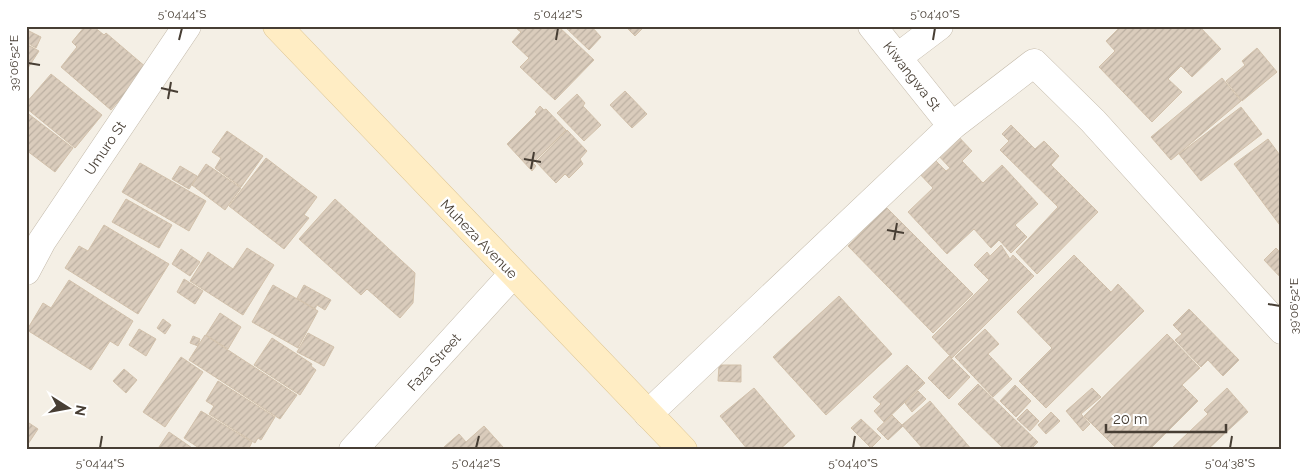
<svg xmlns="http://www.w3.org/2000/svg" width="1308" height="476" font-family="Raleway,sans-serif">
	<defs>
		<pattern id="building-hatch" width="6" height="6" patternUnits="userSpaceOnUse" patternTransform="scale(1.25)"><rect width="6" height="6" fill="#daccbc"/><path d="M-1 1l2-2M0 6l6-6M5 7l2-2" fill="none" stroke="#bcb0a2"/></pattern>
	</defs>
	<rect width="100%" height="100%" fill="#f4efe5"/>
	<g fill="url(#building-hatch)" stroke="#d2c1ab">
		<path d="M 85,26 L 93,26 L 104,35 L 106,33 L 147,68 L 111,110 L 61,67 L 77,47 L 72,42 Z"/>
		<path d="M 519,26 L 558,26 L 594,60 L 555,100 L 520,67 L 529,58 L 512,42 L 521,32 L 517,29 Z"/>
		<path d="M 591,26 L 601,37 L 589,50 L 565,27 Z"/>
		<path d="M 625,26 L 645,26 L 635,36 Z"/>
		<path d="M 1121,26 L 1199,26 L 1221,49 L 1192,77 L 1181,66 L 1168,79 L 1182,92 L 1152,122 L 1099,67 L 1115,51 L 1106,41 Z"/>
		<path d="M 29,31 L 41,37 L 36,48 L 26,42 Z"/>
		<path d="M 26,44 L 39,51 L 26,71 Z"/>
		<path d="M 1257,48 L 1277,72 L 1242,101 L 1226,81 L 1245,65 L 1242,61 Z"/>
		<path d="M 51,74 L 102,115 L 75,148 L 26,108 L 26,103 Z"/>
		<path d="M 1222,78 L 1241,101 L 1171,160 L 1151,137 Z"/>
		<path d="M 625,91 L 647,114 L 632,128 L 610,105 Z"/>
		<path d="M 577,94 L 585,103 L 583,106 L 601,125 L 584,141 L 557,113 Z"/>
		<path d="M 540,106 L 544,110 L 546,109 L 566,130 L 533,163 L 536,166 L 532,171 L 507,144 L 537,114 L 535,112 Z"/>
		<path d="M 1241,107 L 1262,134 L 1201,181 L 1179,154 Z"/>
		<path d="M 26,112 L 73,148 L 55,172 L 26,150 Z"/>
		<path d="M 1011,125 L 1035,149 L 1044,141 L 1059,156 L 1051,165 L 1098,212 L 1037,274 L 1016,252 L 1058,207 L 1000,150 L 1009,141 L 1002,134 Z"/>
		<path d="M 567,130 L 587,151 L 580,159 L 583,164 L 569,178 L 565,174 L 556,183 L 536,162 Z"/>
		<path d="M 227,131 L 263,156 L 241,187 L 215,168 L 221,158 L 212,152 Z"/>
		<path d="M 956,134 L 972,151 L 962,161 L 983,183 L 1002,165 L 1038,204 L 1015,225 L 1027,237 L 1011,253 L 999,240 L 991,248 L 974,229 L 947,254 L 908,212 L 933,188 L 916,170 L 931,156 L 946,171 L 950,168 L 936,153 Z"/>
		<path d="M 1268,139 L 1282,158 L 1282,228 L 1234,164 Z"/>
		<path d="M 266,158 L 317,197 L 304,215 L 309,218 L 284,249 L 229,206 Z"/>
		<path d="M 140,163 L 206,201 L 189,231 L 122,192 Z"/>
		<path d="M 206,164 L 241,188 L 225,210 L 192,185 Z"/>
		<path d="M 180,166 L 197,176 L 189,189 L 172,179 Z"/>
		<path d="M 126,199 L 172,225 L 159,248 L 112,222 Z"/>
		<path d="M 335,199 L 415,273 L 413,303 L 400,318 L 367,289 L 361,295 L 299,239 Z"/>
		<path d="M 886,207 L 973,294 L 933,333 L 848,246 Z"/>
		<path d="M 104,225 L 169,264 L 138,314 L 65,268 L 79,246 L 88,251 Z"/>
		<path d="M 1001,245 L 1010,259 L 1013,255 L 1034,276 L 952,358 L 932,337 L 989,280 L 974,265 L 987,252 L 990,256 Z"/>
		<path d="M 247,248 L 274,265 L 243,315 L 190,281 L 208,252 L 233,269 Z"/>
		<path d="M 1276,248 L 1282,254 L 1282,279 L 1264,260 Z"/>
		<path d="M 181,249 L 200,262 L 190,276 L 172,264 Z"/>
		<path d="M 1074,255 L 1111,292 L 1118,284 L 1144,311 L 1046,408 L 1019,381 L 1052,348 L 1017,312 Z"/>
		<path d="M 184,279 L 203,291 L 195,304 L 177,292 Z"/>
		<path d="M 69,280 L 133,321 L 118,346 L 110,341 L 91,370 L 27,330 L 43,303 L 51,308 Z"/>
		<path d="M 273,285 L 318,311 L 298,348 L 252,322 Z"/>
		<path d="M 304,285 L 331,300 L 325,310 L 317,305 L 315,309 L 297,298 Z"/>
		<path d="M 839,296 L 892,354 L 826,415 L 773,357 Z"/>
		<path d="M 1189,309 L 1239,360 L 1223,376 L 1208,360 L 1201,367 L 1175,340 L 1182,334 L 1173,325 Z"/>
		<path d="M 220,313 L 241,327 L 228,349 L 206,335 Z"/>
		<path d="M 163,319 L 171,325 L 165,334 L 157,328 Z"/>
		<path d="M 139,329 L 156,339 L 146,356 L 129,345 Z"/>
		<path d="M 985,329 L 999,344 L 988,354 L 1012,379 L 993,397 L 955,357 Z"/>
		<path d="M 308,333 L 334,347 L 324,366 L 297,352 Z"/>
		<path d="M 1167,334 L 1200,368 L 1182,385 L 1198,401 L 1149,450 L 1118,450 L 1084,416 Z"/>
		<path d="M 205,335 L 297,395 L 280,419 L 189,360 Z"/>
		<path d="M 193,336 L 200,339 L 198,346 L 190,343 Z"/>
		<path d="M 272,338 L 312,364 L 311,366 L 316,370 L 300,395 L 254,365 Z"/>
		<path d="M 949,356 L 970,377 L 949,399 L 928,378 Z"/>
		<path d="M 181,357 L 203,372 L 165,427 L 143,412 Z"/>
		<path d="M 719,365 L 741,365 L 741,382 L 718,381 Z"/>
		<path d="M 907,365 L 925,383 L 884,422 L 874,411 L 881,404 L 873,397 Z"/>
		<path d="M 124,369 L 137,380 L 126,393 L 113,381 Z"/>
		<path d="M 218,381 L 275,417 L 261,440 L 258,438 L 255,443 L 209,414 L 214,406 L 206,401 Z"/>
		<path d="M 978,384 L 1038,442 L 1030,450 L 1005,450 L 958,404 Z"/>
		<path d="M 1015,385 L 1031,401 L 1016,417 L 1000,401 Z"/>
		<path d="M 754,388 L 795,436 L 779,450 L 748,450 L 720,416 Z"/>
		<path d="M 1092,388 L 1101,397 L 1081,414 L 1090,424 L 1083,431 L 1066,411 Z"/>
		<path d="M 1227,388 L 1248,412 L 1207,450 L 1170,450 L 1208,414 L 1204,410 Z"/>
		<path d="M 918,391 L 926,399 L 912,412 L 905,403 Z"/>
		<path d="M 930,401 L 972,450 L 924,450 L 902,425 Z"/>
		<path d="M 1027,409 L 1039,421 L 1030,431 L 1017,419 Z"/>
		<path d="M 201,411 L 252,442 L 248,450 L 202,450 L 184,438 Z"/>
		<path d="M 1051,412 L 1060,421 L 1046,434 L 1038,425 Z"/>
		<path d="M 892,415 L 903,426 L 888,440 L 877,429 Z"/>
		<path d="M 861,419 L 881,438 L 871,448 L 851,428 Z"/>
		<path d="M 26,421 L 38,429 L 26,447 Z"/>
		<path d="M 484,426 L 503,447 L 500,450 L 447,450 L 444,447 L 459,434 L 466,442 Z"/>
		<path d="M 169,432 L 195,450 L 157,450 Z"/>
	</g>
	<g fill="none" stroke-linecap="round" stroke-linejoin="round">
		<g stroke="#c3b9a9" stroke-width="29">
			<g id="street">
				<path d="M 872,26 L 952,126"/>
				<path d="M 898,57 L 939,26"/>
				<path d="M 26,271 L 42,241 L 187,26"/>
				<path d="M 648,414 L 952,126 L 1034,63 L 1093,121 L 1282,330"/>
				<path d="M 353,450 L 513,274"/>
			</g>
		</g>
		<g stroke="#dcc491" stroke-width="29">
			<path id="secondary" d="M 277,26 L 683,450"/>
		</g>
		<use href="#street" stroke="#fff" stroke-width="28"/>
		<use href="#secondary" stroke="#ffedc4" stroke-width="28"/>
	</g>
	<path fill="none" stroke="#473e34" stroke-width="2" d="M 179,40 L 182,28M 556,40 L 558,28M 933,40 L 935,28M 28,63 L 40,65M 161,88 L 178,92M 168,99 L 171,82M 524,159 L 541,162M 531,169 L 534,152M 887,230 L 904,233M 894,240 L 897,223M 1268,304 L 1280,306M 100,448 L 102,436M 476,448 L 479,436M 853,448 L 855,436M 1230,448 L 1232,436"/>
	<g text-anchor="middle" dominant-baseline="central" stroke-width="5" stroke-linejoin="round" paint-order="stroke">
		<g font-size="14" fill="#473e34" stroke="#fff">
			<text transform="translate(912 76) rotate(52)">Kiwangwa St</text>
			<text transform="translate(105 148) rotate(-56)">Umuro St</text>
			<text transform="translate(479 239) rotate(46)">Muheza Avenue</text>
			<text transform="translate(434 362) rotate(-48)">Faza Street</text>
		</g>
	</g>
	<rect width="1308" height="476" fill="none" stroke="#ffffff" stroke-width="55"/>
	<g transform="translate(68 408) rotate(101)" stroke="#ffffff" stroke-width="4" paint-order="stroke">
	<path d="M0-4L9 19L0 12L-9 19Z" fill="#473e34"/>
	<text y="-8" font-size="14" font-weight="bold" text-anchor="middle" fill="#473e34">N</text>
	</g>
	<path d="M1106 424v8h120v-8" fill="none" stroke="#473e34" stroke-width="2.5"/>
	<text x="1113" y="424" font-size="15" fill="#473e34" stroke="#ffffff" stroke-width="4" paint-order="stroke">20 m</text>
	<rect x="28" y="28" width="1252" height="420" fill="none" stroke="#473e34" stroke-width="2"/>
	<g font-size="12" text-anchor="middle" fill="#473e34">
		<text x="182" y="18">5°04'44"S</text>
		<text x="558" y="18">5°04'42"S</text>
		<text x="935" y="18">5°04'40"S</text>
		<text transform="translate(14 63) rotate(-90)" y="4">39°06'52"E</text>
		<text transform="translate(1294 306) rotate(-90)" y="4">39°06'52"E</text>
		<text x="100" y="467">5°04'44"S</text>
		<text x="476" y="467">5°04'42"S</text>
		<text x="853" y="467">5°04'40"S</text>
		<text x="1230" y="467">5°04'38"S</text>
	</g>
</svg>
